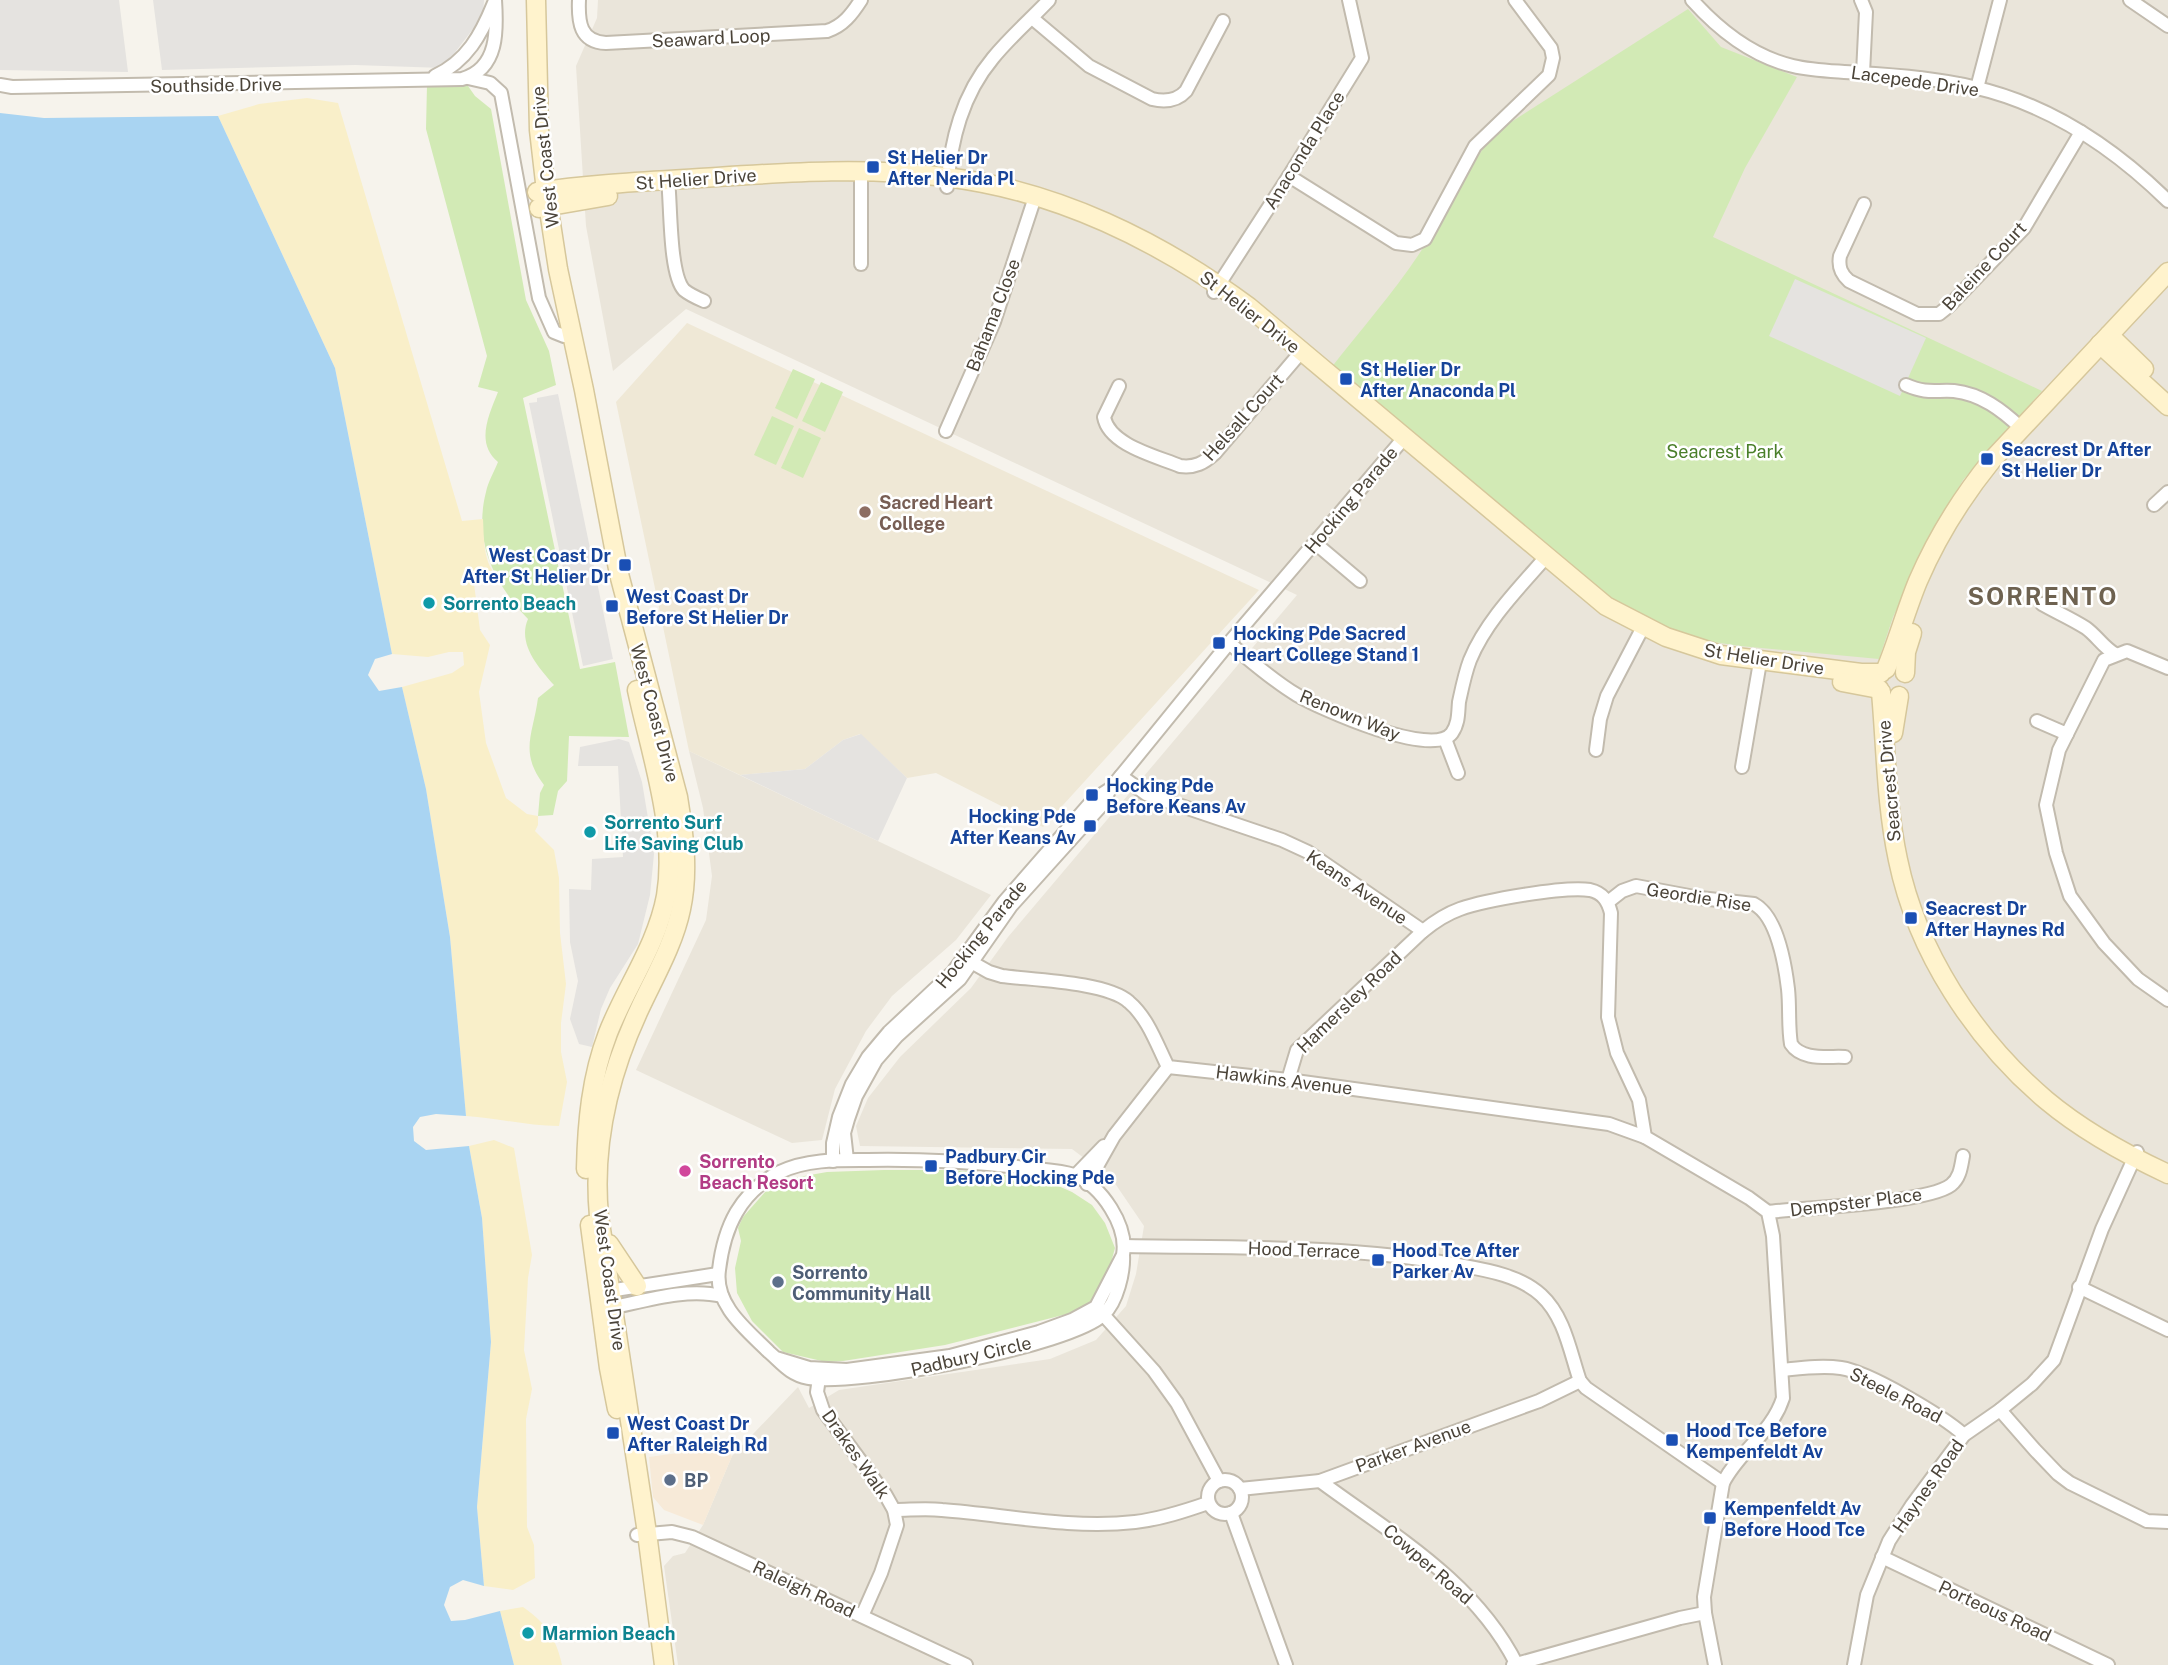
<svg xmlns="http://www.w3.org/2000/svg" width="2168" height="1665" font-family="'Public Sans',sans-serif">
	<rect width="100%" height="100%" fill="#f6f3ec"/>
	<g fill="#eae5da">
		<path d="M 598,0 L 2168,0 L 2168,1665 L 678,1665 L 664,1566 L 673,1556 L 685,1553 L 703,1525 L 732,1456 L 798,1387 L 809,1408 L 839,1390 L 1050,1359 L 1096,1340 L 1126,1306 L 1136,1274 L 1144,1226 L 1112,1179 L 1072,1149 L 860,1146 L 856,1126 L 868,1098 L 900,1057 L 971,988 L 1008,937 L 1297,595 L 686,309 L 613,371 L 586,226 L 576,66 L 597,18 Z"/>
		<path d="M 689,751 L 991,895 L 956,940 L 892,996 L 866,1031 L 835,1089 L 822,1140 L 792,1143 L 636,1070 L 706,920 L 712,876 L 703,808 Z"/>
	</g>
	<path fill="#f7ead8" d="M 718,1443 L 732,1456 L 703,1525 L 664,1510 L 653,1497 L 649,1457 L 714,1448 Z"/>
	<path fill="#efe8d6" d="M 687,323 L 1259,590 L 1043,827 L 936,773 L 907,778 L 860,734 L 843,740 L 805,769 L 740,775 L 689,751 L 616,402 Z"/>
	<g fill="#d2eab5">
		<path d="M 1688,9 L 1721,47 L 1797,77 L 1745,168 L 1713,237 L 2042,391 L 1963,480 L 1926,546 L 1893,617 L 1879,659 L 1740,646 L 1687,638 L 1634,618 L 1331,368 C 1362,328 1396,290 1423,248 C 1450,207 1469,154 1508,124 Z"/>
		<path d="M 427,85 L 468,86 L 475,96 L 491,109 L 526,300 L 549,351 L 556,385 L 523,398 L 580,669 L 615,662 L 629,737 L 569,736 L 567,781 L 558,791 L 553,815 L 538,816 L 540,793 L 544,785 C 519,752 533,735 538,698 L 554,685 C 539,668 517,644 528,619 C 495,584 473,543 486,492 C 488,482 494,472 498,462 C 475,443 489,415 498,392 L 478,387 L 487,356 L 426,129 Z"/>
		<path d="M 793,369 L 815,379 L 797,419 L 775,408 Z"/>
		<path d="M 821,382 L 843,392 L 825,432 L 802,421 Z"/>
		<path d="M 772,416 L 794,426 L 776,465 L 754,455 Z"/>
		<path d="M 799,428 L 821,438 L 803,478 L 781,468 Z"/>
		<path d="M 884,1170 L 951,1170 L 1008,1175 L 1042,1179 L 1072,1192 L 1092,1205 L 1105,1223 L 1115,1248 L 1109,1270 L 1093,1302 L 1067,1314 L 945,1345 L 843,1361 L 826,1362 L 783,1352 L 752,1321 L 737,1293 L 735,1268 L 741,1241 L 738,1228 L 743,1217 L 766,1191 L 787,1179 L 827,1172 Z"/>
	</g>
	<g fill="#f9efc9">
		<path d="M 307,98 L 338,103 L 462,521 L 483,519 C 484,536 483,558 494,573 L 473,576 L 480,630 L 490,645 L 479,692 L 486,743 L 506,798 L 527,814 L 538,816 L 538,825 L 535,831 L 554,850 L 559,878 L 560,933 L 566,984 L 561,1023 L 561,1052 L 567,1082 L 559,1126 C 528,1126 497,1118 466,1116 L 450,937 L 426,789 L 402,687 L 452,673 L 464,665 L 463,652 L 449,652 L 428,657 L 392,654 L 335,368 L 218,116 L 259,104 Z"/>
		<path d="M 494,1140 L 514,1148 L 532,1255 L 528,1278 L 524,1350 L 532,1389 L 526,1419 L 527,1527 L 534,1545 L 535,1578 L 513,1590 L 484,1586 L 477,1507 L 491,1342 L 482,1218 L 469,1146 Z"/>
		<path d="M 523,1607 C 546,1623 556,1638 562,1665 L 514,1665 L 500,1611 Z"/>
	</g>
	<g fill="#e5e3e0">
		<path d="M 0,0 L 119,0 L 128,72 L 0,70 Z"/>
		<path d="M 153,0 L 484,0 L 483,16 L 443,68 L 355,65 L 162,70 Z"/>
		<path d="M 1795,279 L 1926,338 L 1900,396 L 1769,336 Z"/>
		<path d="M 558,394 L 613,659 L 583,666 L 529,403 L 537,402 L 537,398 Z"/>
		<path d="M 861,734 L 907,778 L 878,841 L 740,775 L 805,769 L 843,740 Z"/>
		<path d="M 619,739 L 629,742 L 642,782 L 654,854 L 650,895 L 638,944 L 610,988 L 601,1009 L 592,1047 L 579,1044 L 570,1019 L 578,981 L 570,942 L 569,889 L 591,890 L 592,859 L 623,857 L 618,766 L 578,766 L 580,747 Z"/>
	</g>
	<path fill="#a9d4f2" d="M 0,113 L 44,118 L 218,116 L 335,368 L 392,654 L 375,659 L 368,675 L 379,691 L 402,687 L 426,789 L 450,937 L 466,1116 L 436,1114 L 420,1117 L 413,1127 L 414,1141 L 426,1150 L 469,1146 L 482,1218 L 491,1342 L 477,1507 L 484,1586 L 463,1580 L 450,1587 L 444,1605 L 451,1621 L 465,1620 L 500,1611 L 514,1665 L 0,1665 Z"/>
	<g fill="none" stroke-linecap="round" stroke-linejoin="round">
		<g stroke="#c2bbae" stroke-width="16">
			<g id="street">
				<path d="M 579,0 C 578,22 580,42 606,43 L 827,31 C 843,26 852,14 861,0"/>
				<path d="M 1692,0 C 1719,30 1754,57 1793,66 C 1814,71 1836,71 1857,73 C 1895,75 1936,78 1973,87 C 2048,104 2114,148 2168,201"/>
				<path d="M 1861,0 L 1866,12 L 1863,73"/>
				<path d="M 2130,0 L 2168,26"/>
				<path d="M 1032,18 L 1089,66 L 1152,99 C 1165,102 1177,101 1186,91 L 1223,21"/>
				<path d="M 435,76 C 467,61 481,35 494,3"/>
				<path d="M 468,78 L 490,83 L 501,93 L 539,298 L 554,332 L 564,336"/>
				<path d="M 0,85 L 12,87 L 462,79 C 499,69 497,29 495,0"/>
				<path d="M 1977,88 L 2000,0"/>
				<path d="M 1289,176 L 1396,243 L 1412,245 L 1425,239 L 1475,146 L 1549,75 L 1553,58 L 1551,48 L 1515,0"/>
				<path d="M 668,180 C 671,204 669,274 684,290 C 690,295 697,298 704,301"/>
				<path d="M 947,187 C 951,140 962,95 993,58 C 1010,37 1031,19 1049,0"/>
				<path d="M 1864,204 L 1840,256 C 1838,267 1841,274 1849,281 L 1917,314 L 1939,314 L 1949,306 L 2024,228 L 2081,132"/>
				<path d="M 861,264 L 861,171"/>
				<path d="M 1214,292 L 1289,176 L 1362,58 L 1349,0"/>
				<path d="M 1906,385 C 1927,394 1934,390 1954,391 C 1981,394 2002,410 2021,428"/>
				<path d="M 1119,386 L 1104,417 C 1109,445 1156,456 1180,466 C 1195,468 1204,463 1215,453 L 1301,352"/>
				<path d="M 946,431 L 994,322 L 1035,197"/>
				<path d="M 2154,505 L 2168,492"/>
				<path d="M 1315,543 L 1360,581"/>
				<path d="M 2042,604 C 2056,612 2072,619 2086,628 C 2097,636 2103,647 2115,654"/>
				<path d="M 1229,643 C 1251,661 1273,681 1297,695 C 1321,709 1433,759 1452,733 C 1459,723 1458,712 1459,702 C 1462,688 1465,673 1470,660 C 1486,621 1519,588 1546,557"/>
				<path d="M 2168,668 L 2127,651 L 2104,660 L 2059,750 L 2046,805 L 2056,853 L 2070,896 L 2104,943 L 2138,979 L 2168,1000"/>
				<path d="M 2037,721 L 2067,734"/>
				<path d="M 1445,739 L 1458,773"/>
				<path d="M 1596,750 L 1600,719 L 1607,696 L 1643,627"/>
				<path d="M 1742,767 L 1760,662"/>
				<path d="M 1121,776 L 1146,794 L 1282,840 L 1308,852 L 1423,931 C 1434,922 1446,914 1460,909 C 1485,900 1565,886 1590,890 C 1603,893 1608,901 1611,913 L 1608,1017 L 1617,1053 L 1639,1100 L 1645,1137 L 1749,1198 L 1768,1212 L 1773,1236 L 1783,1398 C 1772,1433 1739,1451 1723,1483 L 1704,1597 L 1705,1613 L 1715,1665"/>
				<path d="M 1608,902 L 1622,891 L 1636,886 L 1700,898 L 1754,904 C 1777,916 1785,964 1788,989 C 1790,1007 1788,1026 1791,1044 C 1802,1061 1828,1056 1845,1057"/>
				<path d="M 964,958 L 989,972 L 1002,976 C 1033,980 1107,982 1129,1002 C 1148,1018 1157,1045 1168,1067 L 1288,1080 L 1609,1124 L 1645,1137"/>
				<path d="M 1288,1080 L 1297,1050 L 1423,931"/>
				<path d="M 847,1160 L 844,1133 L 848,1119 L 856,1096 L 876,1060 L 897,1036 L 960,979 L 1011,906 L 1101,806 L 1109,791"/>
				<path d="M 833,1161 L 833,1143 L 839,1117 L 852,1084 L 868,1057 L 889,1032 L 953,972 L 1004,902 L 1093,800 L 1110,789 L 1121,776 L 1229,643 L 1404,438"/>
				<path d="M 1075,1176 L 1104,1146"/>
				<path d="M 1087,1184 L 1114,1136 L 1168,1067"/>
				<path d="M 1768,1212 C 1803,1208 1928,1203 1951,1185 C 1960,1178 1961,1167 1963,1156"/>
				<path d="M 1124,1246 C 1236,1248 1348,1245 1458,1265 C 1486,1270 1519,1275 1541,1295 C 1565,1317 1570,1352 1580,1381 L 1586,1388 L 1723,1483"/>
				<path d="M 2079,1287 L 2168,1330"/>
				<path d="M 602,1292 L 718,1274"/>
				<path d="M 605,1309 C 642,1302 685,1287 722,1296"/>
				<path d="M 1099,1310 L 1154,1371 L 1177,1403 L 1219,1481"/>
				<path d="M 776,1358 L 809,1368 L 847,1370 L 950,1356 L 1039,1332 L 1072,1320 L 1096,1307 L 1123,1255 C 1128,1226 1102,1186 1074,1175 C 1059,1170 1042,1170 1027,1168 C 974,1162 922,1159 868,1160 C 840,1160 807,1159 780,1172 C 740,1192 724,1227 719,1270 C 714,1305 747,1330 769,1352 C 782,1363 789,1374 808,1378 C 854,1387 1072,1346 1104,1314 C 1117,1302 1124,1272 1123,1255"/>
				<path d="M 1782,1370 C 1801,1368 1822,1365 1841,1368 C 1869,1372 1943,1416 1964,1435"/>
				<path d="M 820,1371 L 817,1392 L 823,1410 L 885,1494 L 894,1510 L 897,1525 L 881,1573 L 862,1616"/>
				<path d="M 2000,1410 L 2035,1450 L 2058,1474 L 2070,1483 L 2147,1521 L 2168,1522"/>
				<circle cx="1225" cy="1497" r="17"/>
				<path d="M 1320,1481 C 1393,1535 1475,1581 1517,1665"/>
				<path d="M 1240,1489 L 1320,1481 L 1539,1401 L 1580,1381"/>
				<path d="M 894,1510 C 910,1510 926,1508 942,1510 C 1007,1515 1070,1529 1135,1522 C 1161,1519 1185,1511 1208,1503"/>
				<path d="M 1231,1513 L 1286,1665"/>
				<path d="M 637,1535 L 672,1532 L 692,1537 L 966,1665"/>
				<path d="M 1882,1557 L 2108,1665"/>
				<path d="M 1513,1665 L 1680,1618 L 1705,1613"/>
				<path d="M 1854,1665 L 1867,1595 L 1889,1541 L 1912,1505 L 1964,1435 L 2000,1410 L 2032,1384 L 2054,1360 L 2102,1229 L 2137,1152"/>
			</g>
		</g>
		<g stroke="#d6c79b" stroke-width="21">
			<g id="secondary">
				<path d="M 536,0 L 539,130 L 546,191 L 558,269 L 584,390 L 619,574 L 678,797 C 684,834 689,872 681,909 C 674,943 655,976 640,1008 C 609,1074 592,1142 599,1216 L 647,1533 L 664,1665"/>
				<path d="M 537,192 C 596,183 657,181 717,177 C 793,172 869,167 945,177 C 1056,190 1160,241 1249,307 L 1606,606 L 1666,637 L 1721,655 L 1861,673 L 1881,673"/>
				<path d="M 539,208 L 608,196"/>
				<path d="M 2109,335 L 2144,369"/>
				<path d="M 2100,344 L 2168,406"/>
				<path d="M 1886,669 C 1898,640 1906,610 1918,581 C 1937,537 1962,497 1992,460 L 2168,272"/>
				<path d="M 1905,673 L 1906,652 L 1912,633"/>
				<path d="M 1842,682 L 1879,689"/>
				<path d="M 1881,692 C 1886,748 1886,804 1898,860 C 1917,952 1975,1040 2046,1100 C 2083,1131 2125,1154 2168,1174"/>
				<path d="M 1893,733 L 1899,696"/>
				<path d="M 586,1169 C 587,1123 591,1077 608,1033 C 626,987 657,945 666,896 C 677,830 651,755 637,690"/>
				<path d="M 590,1225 L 609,1368 L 617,1409"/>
				<path d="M 609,1244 L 637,1286"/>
			</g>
		</g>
		<use href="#street" stroke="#fff" stroke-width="12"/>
		<use href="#secondary" stroke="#fff3cd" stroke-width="18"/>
	</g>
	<g fill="#1a4fb4" stroke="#fff" stroke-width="2.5">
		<rect x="866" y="160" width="14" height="14" rx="3.5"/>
		<rect x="1339" y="372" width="14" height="14" rx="3.5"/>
		<rect x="1980" y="452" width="14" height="14" rx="3.5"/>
		<rect x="618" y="558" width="14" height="14" rx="3.5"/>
		<rect x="605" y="599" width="14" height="14" rx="3.5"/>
		<rect x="1212" y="636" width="14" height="14" rx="3.5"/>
		<rect x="1085" y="788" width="14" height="14" rx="3.5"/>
		<rect x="1083" y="819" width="14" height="14" rx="3.5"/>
		<rect x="1904" y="911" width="14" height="14" rx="3.5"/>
		<rect x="924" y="1159" width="14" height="14" rx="3.5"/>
		<rect x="1371" y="1253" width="14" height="14" rx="3.5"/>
		<rect x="606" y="1426" width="14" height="14" rx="3.5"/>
		<rect x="1665" y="1433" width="14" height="14" rx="3.5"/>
		<rect x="1703" y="1511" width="14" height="14" rx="3.5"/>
	</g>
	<circle fill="#8d6e63" stroke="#fff" stroke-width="2.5" cx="865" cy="512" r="7"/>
	<g fill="#0f9aa8" stroke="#fff" stroke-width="2.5">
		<circle cx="429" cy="603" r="7"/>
		<circle cx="590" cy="832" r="7"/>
		<circle cx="528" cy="1633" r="7"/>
	</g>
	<circle fill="#d1479c" stroke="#fff" stroke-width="2.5" cx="685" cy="1171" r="7"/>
	<g fill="#5c6f8a" stroke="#fff" stroke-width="2.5">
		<circle cx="778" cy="1282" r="7"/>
		<circle cx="670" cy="1480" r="7"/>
	</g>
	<g text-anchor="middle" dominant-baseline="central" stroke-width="5" stroke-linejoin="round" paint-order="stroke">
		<g font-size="18" fill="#4b4439" stroke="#fff">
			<text transform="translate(711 38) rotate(-3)">Seaward Loop</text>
			<text transform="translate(1915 81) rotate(8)">Lacepede Drive</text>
			<text transform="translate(216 85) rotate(-1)">Southside Drive</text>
			<text transform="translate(1304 150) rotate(-58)">Anaconda Place</text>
			<text transform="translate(545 157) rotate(-96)">West Coast Drive</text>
			<text transform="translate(696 179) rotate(-4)">St Helier Drive</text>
			<text transform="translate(1984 266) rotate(-47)">Baleine Court</text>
			<text transform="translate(1250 312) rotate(38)">St Helier Drive</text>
			<text transform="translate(993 315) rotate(-69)">Bahama Close</text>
			<text transform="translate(1243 417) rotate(-48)">Helsall Court</text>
			<text transform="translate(1351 500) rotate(-50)">Hocking Parade</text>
			<text transform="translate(1764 659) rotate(9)">St Helier Drive</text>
			<text transform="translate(655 713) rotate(75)">West Coast Drive</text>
			<text transform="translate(1350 715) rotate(22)">Renown Way</text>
			<text transform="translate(1889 781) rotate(-95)">Seacrest Drive</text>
			<text transform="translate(1357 887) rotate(34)">Keans Avenue</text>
			<text transform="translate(1699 897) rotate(9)">Geordie Rise</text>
			<text transform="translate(981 934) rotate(-51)">Hocking Parade</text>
			<text transform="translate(1349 1002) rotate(-44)">Hamersley Road</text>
			<text transform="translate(1284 1080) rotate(7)">Hawkins Avenue</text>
			<text transform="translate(1856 1202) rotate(-7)">Dempster Place</text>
			<text transform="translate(1304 1250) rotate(2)">Hood Terrace</text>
			<text transform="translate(610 1280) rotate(82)">West Coast Drive</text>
			<text transform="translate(971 1356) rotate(-13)">Padbury Circle</text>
			<text transform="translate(1896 1395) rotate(27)">Steele Road</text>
			<text transform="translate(1413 1446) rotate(-20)">Parker Avenue</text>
			<text transform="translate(856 1454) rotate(55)">Drakes Walk</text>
			<text transform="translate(1928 1486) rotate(-55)">Haynes Road</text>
			<text transform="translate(1428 1564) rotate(41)">Cowper Road</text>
			<text transform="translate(804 1589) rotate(25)">Raleigh Road</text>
			<text transform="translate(1995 1611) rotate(25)">Porteous Road</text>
		</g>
		<g font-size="18" font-weight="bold" fill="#164399" stroke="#fff" text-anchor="start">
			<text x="887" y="157">St Helier Dr<tspan x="887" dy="21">After Nerida Pl</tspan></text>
			<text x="1360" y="369">St Helier Dr<tspan x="1360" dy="21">After Anaconda Pl</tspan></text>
			<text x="2001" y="449">Seacrest Dr After<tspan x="2001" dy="21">St Helier Dr</tspan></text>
			<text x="611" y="555" text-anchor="end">West Coast Dr<tspan x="611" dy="21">After St Helier Dr</tspan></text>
			<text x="626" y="596">West Coast Dr<tspan x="626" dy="21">Before St Helier Dr</tspan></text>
			<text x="1233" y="633">Hocking Pde Sacred<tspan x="1233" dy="21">Heart College Stand 1</tspan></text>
			<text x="1106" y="785">Hocking Pde<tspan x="1106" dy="21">Before Keans Av</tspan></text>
			<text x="1076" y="816" text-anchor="end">Hocking Pde<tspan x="1076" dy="21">After Keans Av</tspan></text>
			<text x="1925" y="908">Seacrest Dr<tspan x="1925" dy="21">After Haynes Rd</tspan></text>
			<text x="945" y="1156">Padbury Cir<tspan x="945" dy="21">Before Hocking Pde</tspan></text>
			<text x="1392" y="1250">Hood Tce After<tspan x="1392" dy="21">Parker Av</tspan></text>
			<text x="627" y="1423">West Coast Dr<tspan x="627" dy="21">After Raleigh Rd</tspan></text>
			<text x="1686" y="1430">Hood Tce Before<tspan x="1686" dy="21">Kempenfeldt Av</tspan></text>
			<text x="1724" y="1508">Kempenfeldt Av<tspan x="1724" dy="21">Before Hood Tce</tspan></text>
		</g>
		<g font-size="18" fill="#4a7f2a" stroke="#fff">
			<text x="1725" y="451">Seacrest Park</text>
		</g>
		<g font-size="18" font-weight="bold" fill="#785e54" stroke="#fff" text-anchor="start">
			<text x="879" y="502">Sacred Heart<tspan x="879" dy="21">College</tspan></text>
		</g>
		<g font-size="18" font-weight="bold" fill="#0d838f" stroke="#fff" text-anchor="start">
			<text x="443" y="603">Sorrento Beach</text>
			<text x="604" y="822">Sorrento Surf<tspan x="604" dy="21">Life Saving Club</tspan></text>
			<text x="542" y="1633">Marmion Beach</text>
		</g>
		<g font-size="18" font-weight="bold" fill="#b23c85" stroke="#fff" text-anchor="start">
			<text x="699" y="1161">Sorrento<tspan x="699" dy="21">Beach Resort</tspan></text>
		</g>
		<g font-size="18" font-weight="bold" fill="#4e5e75" stroke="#fff" text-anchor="start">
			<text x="792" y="1272">Sorrento<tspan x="792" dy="21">Community Hall</tspan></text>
			<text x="684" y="1480">BP</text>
		</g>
		<g font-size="24" font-weight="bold" letter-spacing="2" fill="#6e6250" stroke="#fff">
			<text x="2043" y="596">SORRENTO</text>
		</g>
	</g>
</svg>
